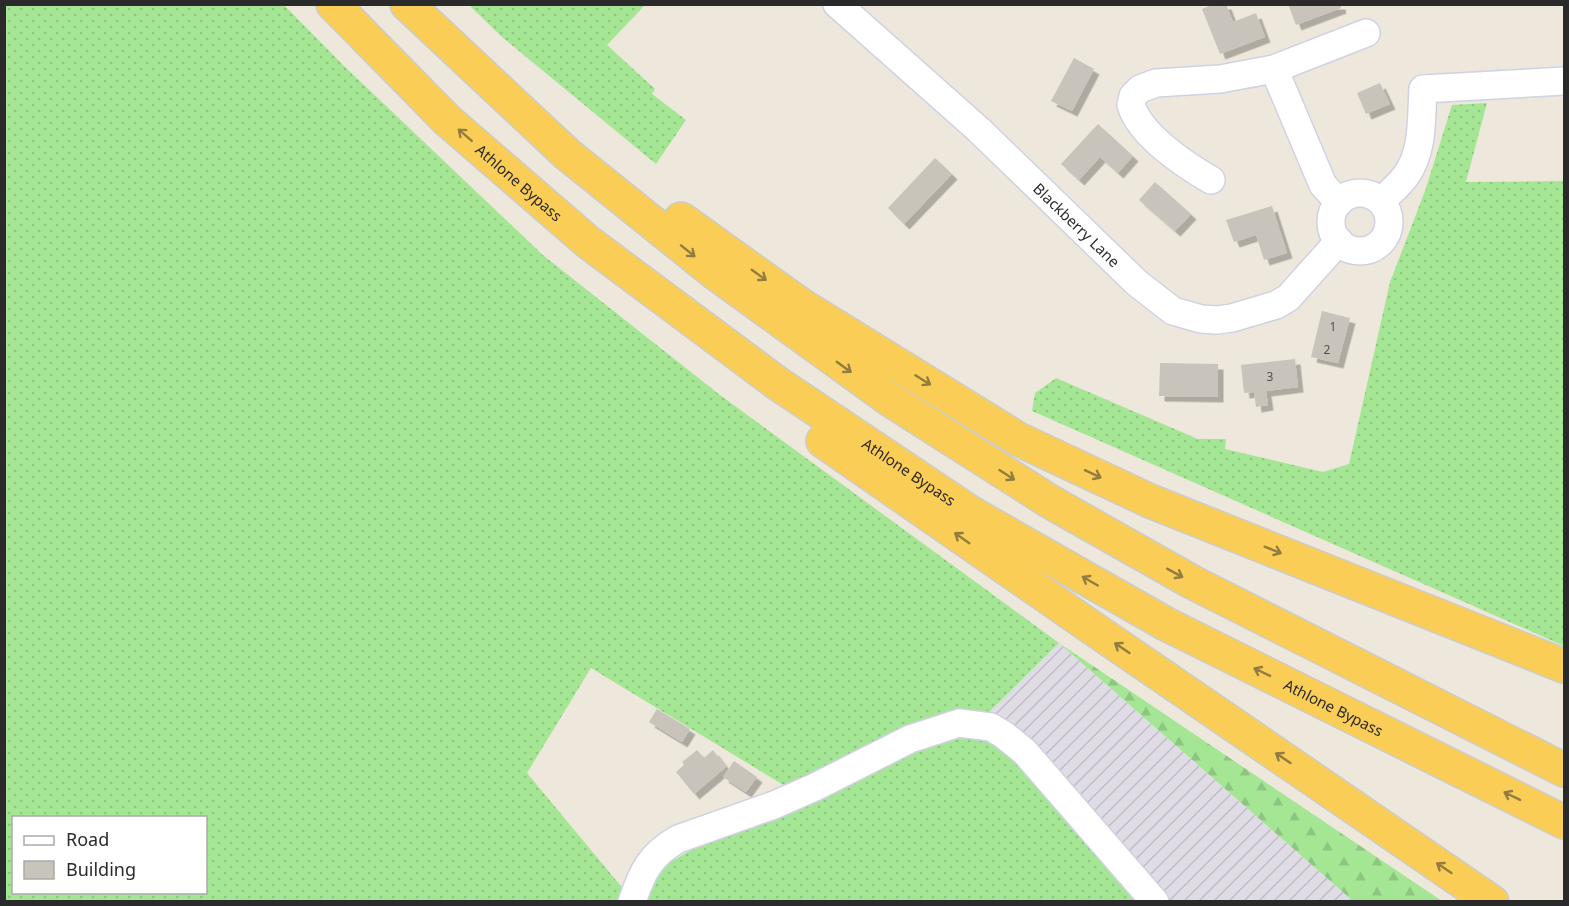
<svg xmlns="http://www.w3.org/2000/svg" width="1569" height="906" font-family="'Noto Sans',sans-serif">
	<defs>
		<pattern id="industrial-furrows" width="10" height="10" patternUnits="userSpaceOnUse" patternTransform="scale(1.5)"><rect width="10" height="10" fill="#e0dce5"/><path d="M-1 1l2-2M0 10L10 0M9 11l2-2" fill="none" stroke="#c0bdc5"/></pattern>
		<pattern id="grass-dots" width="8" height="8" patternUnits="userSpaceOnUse" patternTransform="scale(1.5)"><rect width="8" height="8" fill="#a5e695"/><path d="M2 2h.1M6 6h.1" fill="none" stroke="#8ec581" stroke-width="1.8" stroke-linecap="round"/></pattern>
		<pattern id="forest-firs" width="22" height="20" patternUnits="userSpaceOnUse" patternTransform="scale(1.5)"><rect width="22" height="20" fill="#a5e695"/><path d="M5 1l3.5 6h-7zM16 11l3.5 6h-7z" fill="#8ec581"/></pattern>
		<filter id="shadow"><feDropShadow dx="5.5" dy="5.5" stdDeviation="0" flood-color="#0004"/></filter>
	</defs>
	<rect width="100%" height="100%" fill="#ede8db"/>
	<path fill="url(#industrial-furrows)" d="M 1059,643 L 1353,901 L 1170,901 L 1026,738 L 985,716 Z"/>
	<g fill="url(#grass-dots)" fill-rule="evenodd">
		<path d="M 5,5 L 284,5 L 344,66 L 544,256 L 720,395 L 1059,643 L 985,716 L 933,721 L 881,738 L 790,789 L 591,668 L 527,773 L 625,891 L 621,901 L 5,902 ZM 14,818 L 206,818 L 206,892 L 14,892 Z"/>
		<path d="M 469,5 L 645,5 L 607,45 L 655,89 L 652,94 L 686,120 L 656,164 L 502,37 Z"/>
		<path d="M 1487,103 L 1466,182 L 1564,181 L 1564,646 L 1032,411 L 1035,393 L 1056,378 L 1198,439 L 1226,439 L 1225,449 L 1323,472 L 1349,464 L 1390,282 L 1425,191 L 1452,105 Z"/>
		<path d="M 979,736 L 1006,749 L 1139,902 L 644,902 L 648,887 L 665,865 L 691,850 L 805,807 L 941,737 Z"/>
	</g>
	<path fill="url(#forest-firs)" d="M 1059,643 L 1442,901 L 1353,901 Z"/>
	<g fill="#c8c4bb" filter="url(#shadow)">
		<path d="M 1214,4 L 1226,4 L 1233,22 L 1256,13 L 1265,37 L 1220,54 L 1202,9 Z"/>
		<path d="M 1288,4 L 1340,4 L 1341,8 L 1296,25 Z"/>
		<path d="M 1074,58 L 1094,69 L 1072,111 L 1051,101 Z"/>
		<path d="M 1380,83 L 1390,104 L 1366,114 L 1357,93 Z"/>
		<path d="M 1098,124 L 1133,156 L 1118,173 L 1100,157 L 1079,180 L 1061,164 Z"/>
		<path d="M 935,158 L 952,174 L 904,224 L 888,208 Z"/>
		<path d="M 1155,182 L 1191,214 L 1175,231 L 1139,200 Z"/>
		<path d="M 1272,206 L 1287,253 L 1264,260 L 1256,235 L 1234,242 L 1226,220 Z"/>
		<path d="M 1322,311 L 1350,318 L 1338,363 L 1311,357 Z"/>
		<path d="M 1295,359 L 1298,387 L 1266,391 L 1268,405 L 1256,407 L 1254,392 L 1244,393 L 1241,365 Z"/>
		<path d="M 1160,363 L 1218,364 L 1218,397 L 1159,396 Z"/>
		<path d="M 657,709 L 690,729 L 682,742 L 649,722 Z"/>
		<path d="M 697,750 L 704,758 L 713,750 L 726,767 L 694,794 L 676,772 L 684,765 L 682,762 Z"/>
		<path d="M 734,761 L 757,777 L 746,792 L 723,777 Z"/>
	</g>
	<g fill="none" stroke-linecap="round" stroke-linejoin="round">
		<g stroke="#d1d1e4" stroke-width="30">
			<g id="minor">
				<path id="s1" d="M 837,4 L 979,130 L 1137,283 L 1173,311 L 1201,319 L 1217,320 L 1232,318 L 1276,305 L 1288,298 L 1339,241"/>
				<path d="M 1211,180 C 1185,165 1140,135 1131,105 L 1133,96 L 1140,89 L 1156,83 L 1220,79 L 1274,69"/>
				<circle cx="1360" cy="222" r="29"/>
				<path d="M 1381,201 C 1389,194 1398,186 1405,177 C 1424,152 1421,119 1423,89 L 1564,81"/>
				<path d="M 1339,202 L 1323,185 L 1274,69 L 1366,33"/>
				<path d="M 632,902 C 642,872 650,855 678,839 L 774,805 L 815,787 L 910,739 L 959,723 L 991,727 L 1004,735 L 1025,752 L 1155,902"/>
			</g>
		</g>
		<g stroke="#ccc" stroke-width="36">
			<g id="trunk">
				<path id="s2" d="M 333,4 L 447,120 L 588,242 L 777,383 L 971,513 L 1166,624 L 1564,822"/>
				<path d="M 407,4 L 567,154 L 715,273 L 889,399 L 1049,501 L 1192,582 L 1564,770"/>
				<path d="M 681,219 L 801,305 L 1018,439 L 1150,501 L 1564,666"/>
				<path d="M 823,441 L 1091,627 L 1492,902"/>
			</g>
		</g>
		<use href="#minor" stroke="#fff" stroke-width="27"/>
		<use href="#trunk" stroke="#face56" stroke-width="33"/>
	</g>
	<defs><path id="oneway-shaft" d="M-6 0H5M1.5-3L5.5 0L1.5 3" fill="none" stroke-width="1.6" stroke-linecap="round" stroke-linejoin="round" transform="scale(1.5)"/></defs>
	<g stroke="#927c40">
		<use href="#oneway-shaft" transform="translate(465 135) rotate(-139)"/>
		<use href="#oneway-shaft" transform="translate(688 251) rotate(39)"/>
		<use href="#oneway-shaft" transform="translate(759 275) rotate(36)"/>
		<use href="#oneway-shaft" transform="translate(844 367) rotate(36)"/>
		<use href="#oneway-shaft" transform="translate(923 380) rotate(32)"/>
		<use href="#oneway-shaft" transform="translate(1093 474) rotate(25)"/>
		<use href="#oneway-shaft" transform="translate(1007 475) rotate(33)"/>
		<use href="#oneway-shaft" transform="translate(962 538) rotate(-145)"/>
		<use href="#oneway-shaft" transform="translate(1273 550) rotate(22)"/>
		<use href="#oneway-shaft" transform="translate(1175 573) rotate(29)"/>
		<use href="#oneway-shaft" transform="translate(1090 581) rotate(-150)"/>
		<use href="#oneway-shaft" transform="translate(1122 648) rotate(-146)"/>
		<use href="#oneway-shaft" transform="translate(1262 672) rotate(-154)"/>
		<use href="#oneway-shaft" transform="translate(1283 758) rotate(-146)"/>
		<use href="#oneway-shaft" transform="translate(1512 796) rotate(-154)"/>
		<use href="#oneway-shaft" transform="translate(1444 868) rotate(-146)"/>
	</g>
	<g text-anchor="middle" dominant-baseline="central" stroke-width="5" stroke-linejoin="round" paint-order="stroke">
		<g font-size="12" fill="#52504e">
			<text x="1333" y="326">1</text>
			<text x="1327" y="349">2</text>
			<text x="1270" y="376">3</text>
		</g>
		<g font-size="15" fill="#2a2a2a" stroke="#fff">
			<text stroke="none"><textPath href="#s2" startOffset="258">Athlone Bypass</textPath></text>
			<text stroke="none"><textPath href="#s1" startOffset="326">Blackberry Lane</textPath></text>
			<text stroke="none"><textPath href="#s2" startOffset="744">Athlone Bypass</textPath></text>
			<text stroke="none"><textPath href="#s2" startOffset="1230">Athlone Bypass</textPath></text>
		</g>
	</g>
	<rect width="1569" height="906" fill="none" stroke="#2a2a2a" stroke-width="12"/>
	<rect x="12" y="816" width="195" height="78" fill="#ffffff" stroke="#aaaaaa" stroke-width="1.5"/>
	<rect x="24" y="836" width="30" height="9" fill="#ffffff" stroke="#aaaaaa" stroke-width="1.5"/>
	<text x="66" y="846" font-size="18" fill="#2a2a2a">Road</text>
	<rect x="24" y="861" width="30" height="18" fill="#c8c4bb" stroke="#aaaaaa" stroke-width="1.5"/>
	<text x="66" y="876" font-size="18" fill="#2a2a2a">Building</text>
</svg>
